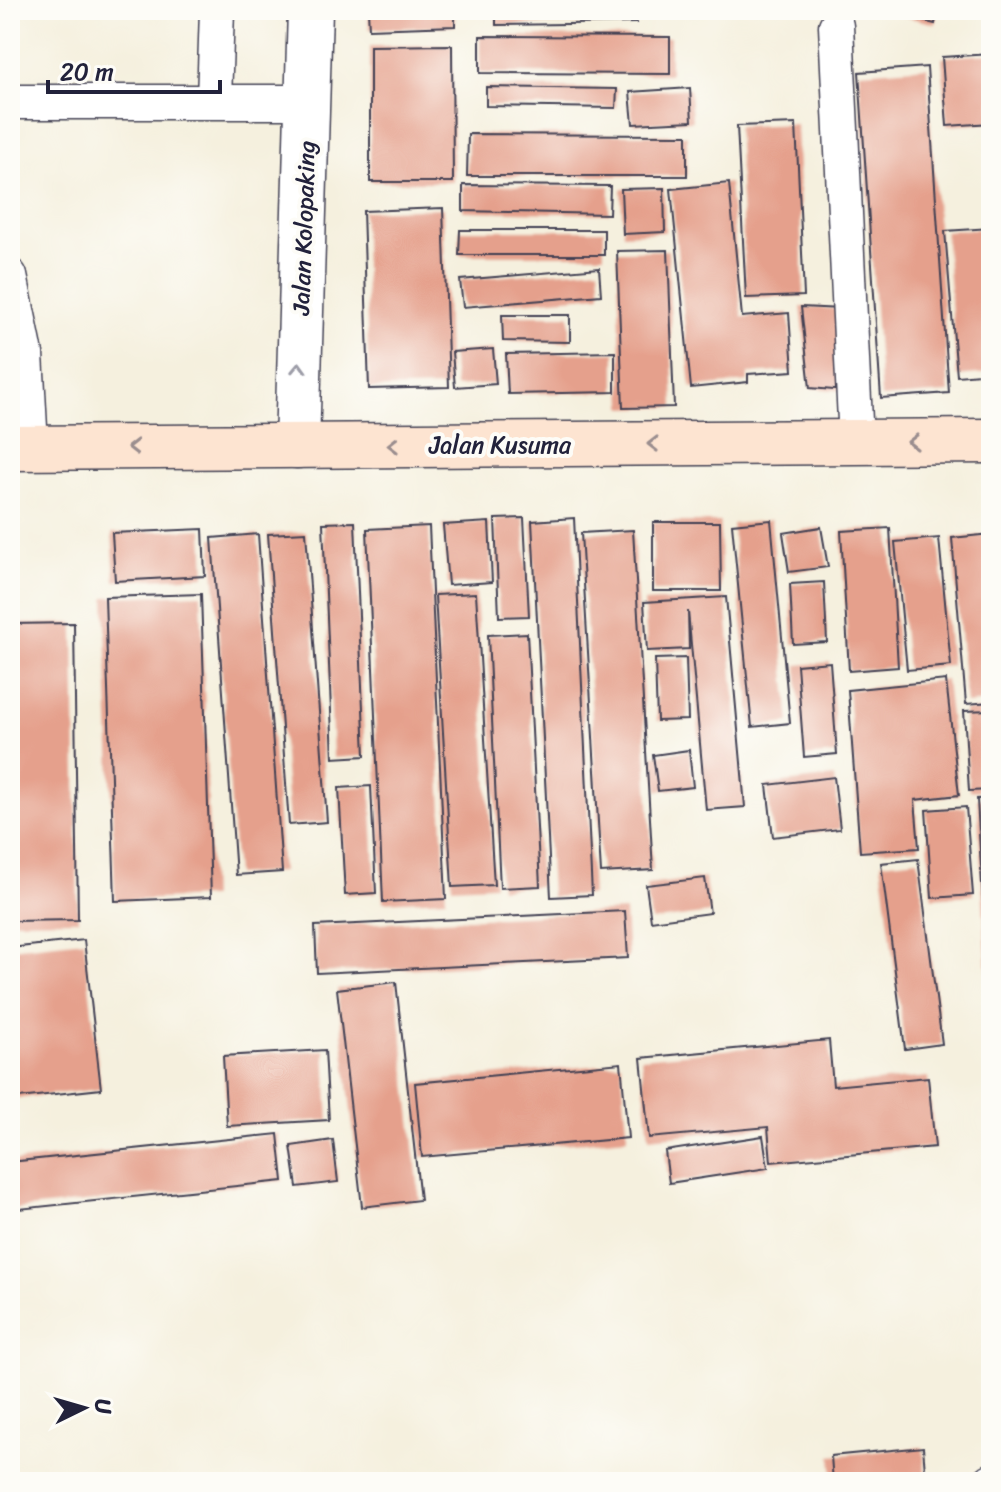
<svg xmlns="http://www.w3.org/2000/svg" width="1001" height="1492" font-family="Sriracha,sans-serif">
	<rect width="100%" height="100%" fill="#fdfcf7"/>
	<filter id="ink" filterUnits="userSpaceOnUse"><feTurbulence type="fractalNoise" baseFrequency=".0125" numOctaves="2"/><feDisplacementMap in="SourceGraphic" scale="16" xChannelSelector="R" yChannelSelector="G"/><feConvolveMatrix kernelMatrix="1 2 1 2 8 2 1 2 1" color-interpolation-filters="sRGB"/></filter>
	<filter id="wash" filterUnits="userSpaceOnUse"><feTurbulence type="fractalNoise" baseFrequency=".006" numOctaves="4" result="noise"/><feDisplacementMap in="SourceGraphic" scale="32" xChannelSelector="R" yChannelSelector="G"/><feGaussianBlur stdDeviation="1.8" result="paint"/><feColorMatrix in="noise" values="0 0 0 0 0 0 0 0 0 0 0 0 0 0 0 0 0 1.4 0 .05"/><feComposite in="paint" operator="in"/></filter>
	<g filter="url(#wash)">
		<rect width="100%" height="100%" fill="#f5f0de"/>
		<g id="blocks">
			<g fill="#e5a08c">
				<path d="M 368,10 L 455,10 L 455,26 L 369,29 Z"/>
				<path d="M 496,10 L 635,10 L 636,23 L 496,25 Z"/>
				<path d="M 878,10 L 938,10 L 935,24 Z"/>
				<path d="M 480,36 L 670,37 L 670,74 L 480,73 Z"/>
				<path d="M 452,45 L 453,182 L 370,182 L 370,46 Z"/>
				<path d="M 991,54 L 991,123 L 947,126 L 942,57 Z"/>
				<path d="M 927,67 L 949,393 L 881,398 L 859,72 Z"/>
				<path d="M 486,87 L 617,89 L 616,108 L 486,106 Z"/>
				<path d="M 690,88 L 692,121 L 633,124 L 630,92 Z"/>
				<path d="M 796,124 L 804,296 L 746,298 L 737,126 Z"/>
				<path d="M 468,134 L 687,135 L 687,176 L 467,176 Z"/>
				<path d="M 729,183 L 742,317 L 789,313 L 793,371 L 748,374 L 748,382 L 691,388 L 671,189 Z"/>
				<path d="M 463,185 L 610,186 L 609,214 L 463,211 Z"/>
				<path d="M 664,188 L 665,232 L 623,234 L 621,189 Z"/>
				<path d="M 443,208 L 449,387 L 369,389 L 363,211 Z"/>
				<path d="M 991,228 L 991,373 L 957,376 L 945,231 Z"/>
				<path d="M 460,230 L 604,230 L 604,255 L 459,255 Z"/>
				<path d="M 668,250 L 674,407 L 623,408 L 617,251 Z"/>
				<path d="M 599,268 L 601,295 L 463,307 L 460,280 Z"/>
				<path d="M 801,307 L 841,309 L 846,391 L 810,388 Z"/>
				<path d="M 502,315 L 570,315 L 570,342 L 503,341 Z"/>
				<path d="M 493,349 L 496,384 L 455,387 L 452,352 Z"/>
				<path d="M 615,352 L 615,392 L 508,394 L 506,354 Z"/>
				<path d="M 524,518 L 529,616 L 499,617 L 495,519 Z"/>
				<path d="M 574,518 L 592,895 L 551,897 L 532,521 Z"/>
				<path d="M 771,520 L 790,723 L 752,727 L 732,524 Z"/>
				<path d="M 355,522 L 365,756 L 333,758 L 323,523 Z"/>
				<path d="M 489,522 L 492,582 L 448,585 L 443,525 Z"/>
				<path d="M 653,522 L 720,522 L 721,591 L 653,591 Z"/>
				<path d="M 429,526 L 446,899 L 383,902 L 367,529 Z"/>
				<path d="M 821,527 L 828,567 L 789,572 L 783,533 Z"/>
				<path d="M 890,528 L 898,667 L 849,671 L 841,531 Z"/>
				<path d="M 203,529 L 205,576 L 115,581 L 112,533 Z"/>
				<path d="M 633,530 L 653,870 L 601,873 L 581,533 Z"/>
				<path d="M 306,532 L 327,822 L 289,825 L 268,534 Z"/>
				<path d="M 258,534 L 282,872 L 236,875 L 212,538 Z"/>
				<path d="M 991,534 L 991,702 L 966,704 L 952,538 Z"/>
				<path d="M 939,538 L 951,666 L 907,670 L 895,542 Z"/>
				<path d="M 824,582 L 827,642 L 793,644 L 790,584 Z"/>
				<path d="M 476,593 L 494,885 L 452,887 L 435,595 Z"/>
				<path d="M 201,594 L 211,897 L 115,901 L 105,597 Z"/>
				<path d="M 726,597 L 745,807 L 706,810 L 688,611 L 689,649 L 647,651 L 644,602 Z"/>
				<path d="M 74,623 L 78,920 L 10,921 L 10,624 Z"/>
				<path d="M 527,633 L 540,886 L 500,888 L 488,635 Z"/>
				<path d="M 686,658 L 688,720 L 657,721 L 655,659 Z"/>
				<path d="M 830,662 L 837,754 L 804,757 L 797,665 Z"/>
				<path d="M 946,680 L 959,795 L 915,800 L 919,848 L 860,852 L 848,690 Z"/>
				<path d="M 991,710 L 991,790 L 969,791 L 964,711 Z"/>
				<path d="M 689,750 L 693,787 L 658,791 L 653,755 Z"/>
				<path d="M 834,777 L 840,829 L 773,837 L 767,785 Z"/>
				<path d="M 371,786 L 376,893 L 345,895 L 339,788 Z"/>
				<path d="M 991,798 L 991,1005 L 989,1005 L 977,799 Z"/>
				<path d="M 966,807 L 973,895 L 932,898 L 926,810 Z"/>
				<path d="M 918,859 L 942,1044 L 905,1049 L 881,863 Z"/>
				<path d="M 705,878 L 710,913 L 651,921 L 646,885 Z"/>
				<path d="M 625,911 L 628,958 L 317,973 L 315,926 Z"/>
				<path d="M 84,940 L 101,1089 L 10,1099 L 10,948 Z"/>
				<path d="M 396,982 L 420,1200 L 362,1207 L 337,989 Z"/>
				<path d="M 829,1040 L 833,1086 L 928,1077 L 935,1147 L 771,1162 L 768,1127 L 649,1138 L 641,1058 Z"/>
				<path d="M 325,1050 L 329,1120 L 227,1126 L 223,1056 Z"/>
				<path d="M 621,1063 L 628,1138 L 422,1157 L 415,1083 Z"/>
				<path d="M 278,1134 L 283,1181 L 10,1210 L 10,1162 Z"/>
				<path d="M 763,1136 L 768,1168 L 669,1183 L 665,1151 Z"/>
				<path d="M 333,1140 L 338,1182 L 297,1187 L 291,1146 Z"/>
				<path d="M 923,1447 L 926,1482 L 833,1482 L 831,1456 Z"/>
			</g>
		</g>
	</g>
	<g filter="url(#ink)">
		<use href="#blocks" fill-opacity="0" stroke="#424153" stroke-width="2"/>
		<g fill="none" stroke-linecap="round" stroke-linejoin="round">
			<g stroke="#424153" stroke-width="37">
				<g id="service">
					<path d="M 836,26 L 856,442"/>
					<path d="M 214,100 L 217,10"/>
					<path d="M 10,102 L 308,102"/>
					<path d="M 10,276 L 26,354 L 31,447"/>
					<path d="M 990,1482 L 991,1481"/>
				</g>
			</g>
			<g stroke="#424153" stroke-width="47">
				<path id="minor" d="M 297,446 L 310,10"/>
			</g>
			<g stroke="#424153" stroke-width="47">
				<path id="secondary" d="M 10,448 L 991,441"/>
			</g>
			<use href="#service" stroke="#fff" stroke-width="34"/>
			<use href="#minor" stroke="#fff" stroke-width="44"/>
			<use href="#secondary" stroke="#fde4d1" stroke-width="44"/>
		</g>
		<defs><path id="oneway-chevron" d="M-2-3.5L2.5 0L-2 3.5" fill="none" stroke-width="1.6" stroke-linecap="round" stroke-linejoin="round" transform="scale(2)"/></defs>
		<use stroke="#9c9ca7" href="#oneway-chevron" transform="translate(299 368) rotate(-88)"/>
		<g stroke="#9a8d8e">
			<use href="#oneway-chevron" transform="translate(913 442) rotate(180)"/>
			<use href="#oneway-chevron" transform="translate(653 444) rotate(180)"/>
			<use href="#oneway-chevron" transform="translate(393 445) rotate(180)"/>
			<use href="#oneway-chevron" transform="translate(133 447) rotate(180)"/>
		</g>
	</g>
	<g text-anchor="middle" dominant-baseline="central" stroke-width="8" stroke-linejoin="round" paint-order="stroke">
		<g font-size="24" fill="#22223b" stroke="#fdfcf7">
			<text transform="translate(304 228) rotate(-88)">Jalan Kolopaking</text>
			<text x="500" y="445">Jalan Kusuma</text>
		</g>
	</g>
	<rect width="1001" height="1492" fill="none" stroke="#fdfcf7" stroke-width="40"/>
	<g transform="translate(84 1408) rotate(85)" stroke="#fdfcf7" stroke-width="6" paint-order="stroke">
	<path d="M0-6L14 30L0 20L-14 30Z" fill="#22223b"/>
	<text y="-12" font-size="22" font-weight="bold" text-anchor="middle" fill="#22223b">U</text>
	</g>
	<path d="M48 80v12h172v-12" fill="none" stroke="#22223b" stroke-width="4"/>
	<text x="60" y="80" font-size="24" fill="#22223b" stroke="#fdfcf7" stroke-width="6" paint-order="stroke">20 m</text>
</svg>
